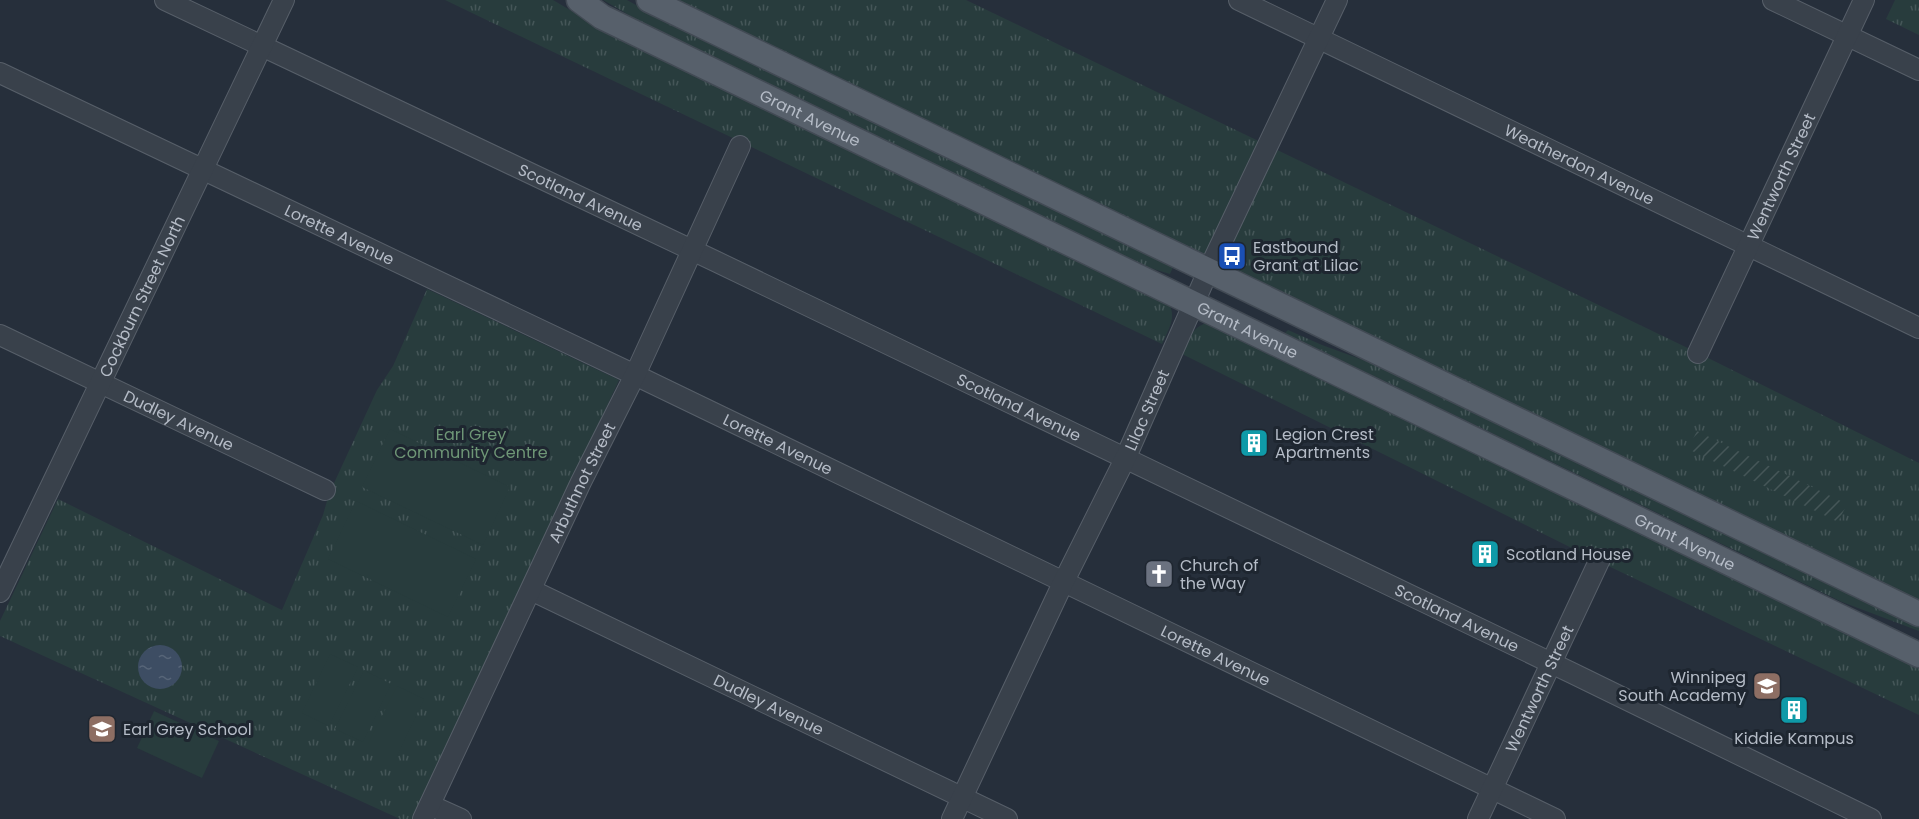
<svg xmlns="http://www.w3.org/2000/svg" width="1919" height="819" font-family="Poppins,sans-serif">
	<defs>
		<pattern id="grass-tufts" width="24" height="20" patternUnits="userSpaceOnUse" patternTransform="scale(1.5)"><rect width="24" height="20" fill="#283c3d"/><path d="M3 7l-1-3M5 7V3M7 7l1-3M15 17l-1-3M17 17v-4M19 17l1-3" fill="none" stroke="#455658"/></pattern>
		<pattern id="garden-furrows" width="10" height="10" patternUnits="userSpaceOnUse" patternTransform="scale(1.5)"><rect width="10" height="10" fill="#283c3d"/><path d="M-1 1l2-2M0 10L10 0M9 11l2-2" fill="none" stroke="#455658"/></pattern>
		<pattern id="water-ripples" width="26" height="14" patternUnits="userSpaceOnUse" patternTransform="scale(1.5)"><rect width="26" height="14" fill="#3d4d63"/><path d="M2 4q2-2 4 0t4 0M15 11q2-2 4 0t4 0" fill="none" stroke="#576578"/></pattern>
	</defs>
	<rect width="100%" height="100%" fill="#262f3b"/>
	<g fill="url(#grass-tufts)">
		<path d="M 445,0 L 553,0 L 604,30 L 655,57 L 1164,297 C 1179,314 1170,326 1162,344 Z"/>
		<path d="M 603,0 L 627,0 L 650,13 L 1173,267 L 1170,274 L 1150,268 L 636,19 Z"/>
		<path d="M 675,0 L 966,0 L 1698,353 L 1919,463 L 1919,600 Z"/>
		<path d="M 1895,0 L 1919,0 L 1919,35 L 1886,19 Z"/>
		<path d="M 427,289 L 619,380 L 415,819 L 400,819 L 0,636 L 0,621 L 58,499 L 282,610 L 323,515 L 329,494 L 377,390 L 393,366 Z"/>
		<path d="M 1209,323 L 1919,665 L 1919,715 L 1600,562 L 1182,354 C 1189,340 1192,325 1209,323 Z"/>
		<path d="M 1288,330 L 1322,345 L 1393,371 L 1919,625 L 1919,631 L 1842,602 L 1285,333 Z"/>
	</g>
	<path fill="url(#garden-furrows)" d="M 1697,431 L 1847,504 L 1838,522 L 1688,449 Z"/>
	<g fill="#283c3d">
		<path d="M 390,429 L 510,487 L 483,545 L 362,487 Z"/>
		<path d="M 356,501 L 476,559 L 448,617 L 328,559 Z"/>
		<path d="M 330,654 L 358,667 L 329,726 L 302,713 Z"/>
		<path d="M 364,670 L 391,684 L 363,742 L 335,729 Z"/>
		<path d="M 397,686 L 424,699 L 396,758 L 368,744 Z"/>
		<path d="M 154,711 L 219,741 L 202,778 L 137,748 Z"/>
	</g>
	<circle fill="url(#water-ripples)" cx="160" cy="667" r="22"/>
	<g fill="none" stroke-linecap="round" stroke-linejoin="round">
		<g stroke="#575f69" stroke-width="22">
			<g id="minor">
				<path id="s1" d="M 165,0 L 715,261 L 1572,673 L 1871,819"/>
				<path id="s2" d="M 1239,0 L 1919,328"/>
				<path d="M 1773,0 L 1919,70"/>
				<path id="s3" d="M 0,73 L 635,375 L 1555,819"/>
				<path id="s4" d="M 0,335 L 325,490"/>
				<path id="s5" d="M 1698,353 L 1864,0"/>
				<path id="s6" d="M 531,590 L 1007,819"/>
				<path id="s7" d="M 0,592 L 284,0"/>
				<path d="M 430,805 L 461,819"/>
				<path id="s8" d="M 423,819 L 581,482 L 635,375 L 740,146"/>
				<path id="s9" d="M 952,819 L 1063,583 L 1125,459 L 1209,269 L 1337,0"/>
				<path id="s10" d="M 1478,819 L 1600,559"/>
			</g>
		</g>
		<g stroke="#424a54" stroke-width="27">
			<g id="major">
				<path id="s11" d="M 579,0 L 602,17 L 1919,655"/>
				<path d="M 649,0 L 1919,614"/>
			</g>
		</g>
		<use href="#minor" stroke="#39414b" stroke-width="20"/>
		<use href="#major" stroke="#57606b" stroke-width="24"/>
	</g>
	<defs>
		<g id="bus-square" transform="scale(1.5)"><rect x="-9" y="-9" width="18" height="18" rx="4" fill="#1a4fb4" stroke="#1e2630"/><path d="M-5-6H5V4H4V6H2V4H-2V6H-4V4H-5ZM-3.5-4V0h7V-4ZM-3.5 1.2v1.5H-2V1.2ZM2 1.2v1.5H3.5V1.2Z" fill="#fff"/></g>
		<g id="building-square" transform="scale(1.5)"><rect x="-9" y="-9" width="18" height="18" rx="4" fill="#0f9aa8" stroke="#1e2630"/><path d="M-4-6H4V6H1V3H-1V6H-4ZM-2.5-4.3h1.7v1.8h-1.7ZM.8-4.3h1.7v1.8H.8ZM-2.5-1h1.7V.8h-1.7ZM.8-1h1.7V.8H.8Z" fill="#fff"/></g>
		<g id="church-square" transform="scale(1.5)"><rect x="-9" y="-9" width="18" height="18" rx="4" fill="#6b7280" stroke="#1e2630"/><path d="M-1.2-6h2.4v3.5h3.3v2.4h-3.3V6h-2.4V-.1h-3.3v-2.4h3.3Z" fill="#fff"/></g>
		<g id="school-square" transform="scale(1.5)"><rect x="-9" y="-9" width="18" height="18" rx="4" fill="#8d6e63" stroke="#1e2630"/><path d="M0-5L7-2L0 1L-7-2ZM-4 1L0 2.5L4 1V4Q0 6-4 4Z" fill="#fff"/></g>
	</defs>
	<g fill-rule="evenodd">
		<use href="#bus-square" x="1232" y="256"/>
		<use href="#building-square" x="1254" y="443"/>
		<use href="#building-square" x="1485" y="554"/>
		<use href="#church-square" x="1159" y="574"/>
		<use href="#school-square" x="1767" y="686"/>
		<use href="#building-square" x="1794" y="710"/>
		<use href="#school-square" x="102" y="729"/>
	</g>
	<g text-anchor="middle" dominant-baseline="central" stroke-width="6" stroke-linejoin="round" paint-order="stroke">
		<g font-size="16" fill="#b5bcc7" stroke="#1e2630">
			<text stroke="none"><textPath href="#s11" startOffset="260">Grant Avenue</textPath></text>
			<text stroke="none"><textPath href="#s2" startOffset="378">Weatherdon Avenue</textPath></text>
			<text stroke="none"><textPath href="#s5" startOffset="195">Wentworth Street</textPath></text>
			<text stroke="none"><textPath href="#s1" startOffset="460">Scotland Avenue</textPath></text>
			<text stroke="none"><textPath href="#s3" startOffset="376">Lorette Avenue</textPath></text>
			<text stroke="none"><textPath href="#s7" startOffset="328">Cockburn Street North</textPath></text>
			<text stroke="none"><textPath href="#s11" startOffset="746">Grant Avenue</textPath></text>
			<text stroke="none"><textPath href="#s1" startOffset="946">Scotland Avenue</textPath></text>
			<text stroke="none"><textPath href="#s9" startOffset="453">Lilac Street</textPath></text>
			<text stroke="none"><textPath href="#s4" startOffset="198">Dudley Avenue</textPath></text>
			<text stroke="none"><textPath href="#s3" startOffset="862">Lorette Avenue</textPath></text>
			<text stroke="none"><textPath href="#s8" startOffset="372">Arbuthnot Street</textPath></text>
			<text stroke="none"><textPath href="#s11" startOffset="1232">Grant Avenue</textPath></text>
			<text stroke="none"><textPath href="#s1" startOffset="1432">Scotland Avenue</textPath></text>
			<text stroke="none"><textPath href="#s3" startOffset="1348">Lorette Avenue</textPath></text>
			<text stroke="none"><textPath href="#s10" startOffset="144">Wentworth Street</textPath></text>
			<text stroke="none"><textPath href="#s6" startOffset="264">Dudley Avenue</textPath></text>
		</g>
		<g font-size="16" fill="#b5bcc7" stroke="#1e2630" text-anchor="start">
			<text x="1253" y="247">Eastbound<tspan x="1253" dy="18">Grant at Lilac</tspan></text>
			<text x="1275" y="434">Legion Crest<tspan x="1275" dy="18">Apartments</tspan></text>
			<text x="1506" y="554">Scotland House</text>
			<text x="1180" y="565">Church of<tspan x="1180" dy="18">the Way</tspan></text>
			<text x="1746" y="677" text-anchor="end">Winnipeg<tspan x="1746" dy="18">South Academy</tspan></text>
			<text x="123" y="729">Earl Grey School</text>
			<text x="1794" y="738" text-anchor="middle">Kiddie Kampus</text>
		</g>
		<g font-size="16" fill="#6e9676" stroke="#1e2630">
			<text x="471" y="434">Earl Grey<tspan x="471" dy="18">Community Centre</tspan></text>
		</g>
	</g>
</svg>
